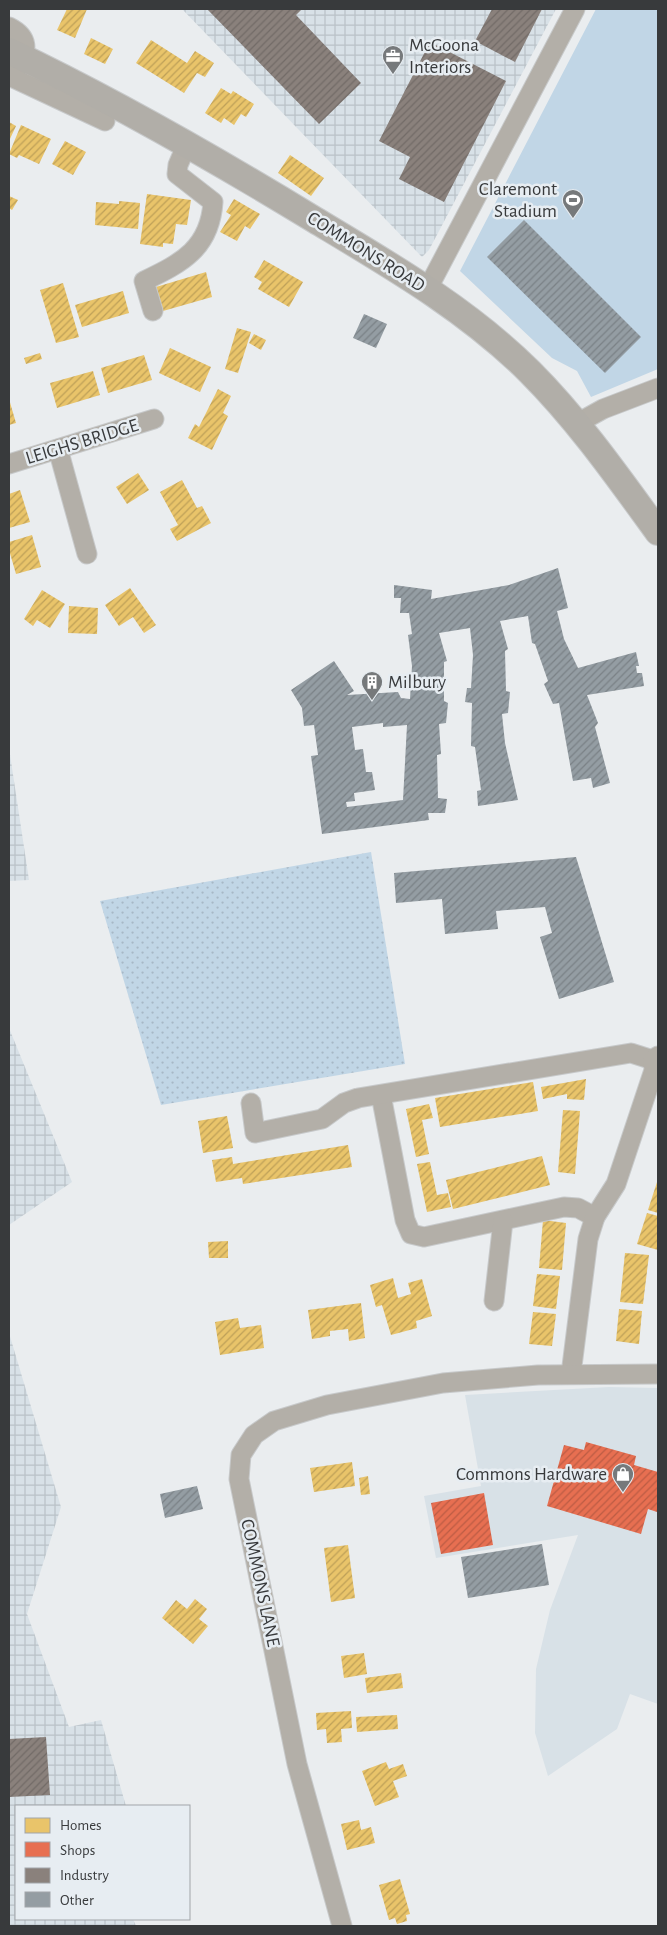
<svg xmlns="http://www.w3.org/2000/svg" width="667" height="1935" font-family="'Alegreya Sans',sans-serif">
	<defs>
		<pattern id="industrial-grid" width="8" height="8" patternUnits="userSpaceOnUse" patternTransform="scale(1.25)"><rect width="8" height="8" fill="#d8e1e7"/><path d="M0 4h8M4 0v8" fill="none" stroke="#bac2c7"/></pattern>
		<pattern id="grass-dots" width="8" height="8" patternUnits="userSpaceOnUse" patternTransform="scale(1.25)"><rect width="8" height="8" fill="#c1d6e6"/><path d="M2 2h.1M6 6h.1" fill="none" stroke="#a7b8c6" stroke-width="1.8" stroke-linecap="round"/></pattern>
		<pattern id="homes-hatch" width="6" height="6" patternUnits="userSpaceOnUse" patternTransform="scale(1.25)"><rect width="6" height="6" fill="#e9c46a"/><path d="M-1 1l2-2M0 6l6-6M5 7l2-2" fill="none" stroke="#bea058"/></pattern>
		<pattern id="shops-hatch" width="6" height="6" patternUnits="userSpaceOnUse" patternTransform="scale(1.25)"><rect width="6" height="6" fill="#e76f51"/><path d="M-1 1l2-2M0 6l6-6M5 7l2-2" fill="none" stroke="#bc5c44"/></pattern>
		<pattern id="industry-hatch" width="6" height="6" patternUnits="userSpaceOnUse" patternTransform="scale(1.25)"><rect width="6" height="6" fill="#8a817c"/><path d="M-1 1l2-2M0 6l6-6M5 7l2-2" fill="none" stroke="#726b67"/></pattern>
		<pattern id="building-hatch" width="6" height="6" patternUnits="userSpaceOnUse" patternTransform="scale(1.25)"><rect width="6" height="6" fill="#949da3"/><path d="M-1 1l2-2M0 6l6-6M5 7l2-2" fill="none" stroke="#7a8186"/></pattern>
	</defs>
	<rect width="100%" height="100%" fill="#eaedef"/>
	<path fill="#d8e1e7" d="M 609,1387 L 658,1388 L 658,1704 L 630,1694 L 617,1729 L 548,1776 L 535,1733 L 536,1669 L 550,1610 L 578,1535 L 436,1558 L 424,1496 L 481,1486 L 465,1395 Z"/>
	<g fill="url(#industrial-grid)">
		<path d="M 182,9 L 556,9 L 429,250 L 422,257 Z"/>
		<path d="M 9,748 L 29,880 L 9,881 Z"/>
		<path d="M 9,1028 L 72,1182 L 9,1225 Z"/>
		<path d="M 9,1333 L 61,1507 L 27,1614 L 69,1727 L 101,1720 L 126,1806 L 16,1806 L 16,1919 L 133,1919 L 136,1926 L 9,1926 Z"/>
	</g>
	<path fill="url(#grass-dots)" d="M 371,852 L 405,1064 L 161,1105 L 100,901 Z"/>
	<path fill="#c1d6e6" d="M 596,9 L 658,9 L 658,369 L 591,397 L 577,371 L 552,358 L 460,271 Z"/>
	<g fill="url(#homes-hatch)">
		<path d="M 67,9 L 87,9 L 75,38 L 57,30 Z"/>
		<path d="M 91,38 L 113,49 L 105,64 L 84,54 Z"/>
		<path d="M 151,40 L 187,63 L 195,51 L 214,63 L 205,77 L 197,73 L 184,93 L 136,63 Z"/>
		<path d="M 221,88 L 231,94 L 233,91 L 254,104 L 246,117 L 241,114 L 234,125 L 224,118 L 221,123 L 205,113 Z"/>
		<path d="M 9,122 L 16,126 L 9,141 Z"/>
		<path d="M 21,125 L 51,139 L 39,164 L 19,155 L 17,158 L 9,154 Z"/>
		<path d="M 65,141 L 86,152 L 73,175 L 52,164 Z"/>
		<path d="M 290,155 L 324,178 L 311,196 L 278,173 Z"/>
		<path d="M 147,194 L 191,200 L 187,225 L 176,224 L 173,244 L 163,243 L 163,247 L 140,244 Z"/>
		<path d="M 9,196 L 18,200 L 12,210 L 9,208 Z"/>
		<path d="M 234,199 L 260,214 L 250,229 L 245,226 L 237,241 L 220,232 L 231,215 L 226,212 Z"/>
		<path d="M 119,201 L 140,203 L 138,229 L 95,225 L 96,202 L 119,204 Z"/>
		<path d="M 264,260 L 303,282 L 289,307 L 258,289 L 262,282 L 254,277 Z"/>
		<path d="M 206,272 L 212,297 L 163,311 L 156,287 Z"/>
		<path d="M 63,283 L 79,337 L 56,343 L 40,290 Z"/>
		<path d="M 123,291 L 129,313 L 82,327 L 75,305 Z"/>
		<path d="M 237,328 L 251,332 L 238,373 L 225,369 Z"/>
		<path d="M 254,334 L 266,340 L 261,350 L 249,343 Z"/>
		<path d="M 170,348 L 211,367 L 200,392 L 159,373 Z"/>
		<path d="M 40,353 L 42,359 L 26,364 L 24,358 Z"/>
		<path d="M 144,355 L 152,380 L 108,393 L 101,368 Z"/>
		<path d="M 93,371 L 100,395 L 57,408 L 50,383 Z"/>
		<path d="M 218,389 L 231,396 L 223,413 L 228,416 L 212,450 L 188,438 L 195,424 L 199,427 Z"/>
		<path d="M 9,399 L 16,423 L 9,425 Z"/>
		<path d="M 138,473 L 149,490 L 127,504 L 116,487 Z"/>
		<path d="M 182,480 L 197,508 L 202,506 L 211,523 L 177,541 L 170,529 L 178,525 L 160,492 Z"/>
		<path d="M 20,490 L 30,522 L 9,528 L 9,494 Z"/>
		<path d="M 32,535 L 41,567 L 16,574 L 9,550 L 9,542 Z"/>
		<path d="M 130,588 L 156,625 L 144,633 L 133,617 L 119,626 L 105,605 Z"/>
		<path d="M 42,590 L 65,604 L 50,628 L 37,620 L 33,626 L 24,619 Z"/>
		<path d="M 69,606 L 98,608 L 97,634 L 68,633 Z"/>
		<path d="M 586,1079 L 584,1100 L 567,1099 L 567,1094 L 543,1099 L 541,1087 Z"/>
		<path d="M 533,1082 L 538,1111 L 440,1127 L 435,1098 Z"/>
		<path d="M 429,1104 L 433,1118 L 422,1120 L 429,1154 L 416,1157 L 406,1109 Z"/>
		<path d="M 563,1110 L 580,1111 L 575,1174 L 558,1172 Z"/>
		<path d="M 227,1116 L 233,1148 L 203,1153 L 198,1121 Z"/>
		<path d="M 348,1145 L 352,1167 L 243,1184 L 242,1178 L 216,1182 L 212,1160 L 232,1157 L 233,1164 Z"/>
		<path d="M 542,1156 L 550,1185 L 453,1209 L 446,1180 Z"/>
		<path d="M 430,1162 L 437,1195 L 448,1193 L 451,1207 L 427,1212 L 417,1164 Z"/>
		<path d="M 658,1179 L 658,1213 L 648,1210 Z"/>
		<path d="M 647,1213 L 658,1216 L 658,1250 L 637,1244 Z"/>
		<path d="M 543,1220 L 566,1223 L 562,1270 L 539,1268 Z"/>
		<path d="M 228,1241 L 228,1258 L 209,1258 L 208,1242 Z"/>
		<path d="M 625,1253 L 649,1255 L 643,1304 L 620,1302 Z"/>
		<path d="M 537,1274 L 560,1276 L 556,1309 L 533,1306 Z"/>
		<path d="M 393,1278 L 398,1298 L 411,1294 L 408,1283 L 422,1279 L 432,1316 L 416,1321 L 417,1328 L 391,1335 L 382,1305 L 376,1307 L 370,1285 Z"/>
		<path d="M 361,1303 L 365,1338 L 349,1341 L 348,1329 L 330,1331 L 330,1336 L 312,1339 L 308,1310 Z"/>
		<path d="M 619,1309 L 642,1311 L 639,1344 L 616,1341 Z"/>
		<path d="M 533,1312 L 556,1314 L 552,1346 L 529,1344 Z"/>
		<path d="M 238,1318 L 240,1328 L 261,1325 L 264,1348 L 220,1355 L 215,1322 Z"/>
		<path d="M 352,1462 L 355,1486 L 314,1492 L 310,1468 Z"/>
		<path d="M 368,1476 L 370,1494 L 361,1495 L 359,1478 Z"/>
		<path d="M 348,1545 L 355,1598 L 331,1602 L 324,1548 Z"/>
		<path d="M 195,1599 L 207,1609 L 199,1619 L 208,1626 L 193,1644 L 162,1618 L 176,1600 L 187,1609 Z"/>
		<path d="M 364,1653 L 367,1674 L 344,1678 L 341,1656 Z"/>
		<path d="M 401,1673 L 403,1688 L 367,1693 L 365,1678 Z"/>
		<path d="M 351,1711 L 352,1728 L 341,1729 L 342,1742 L 327,1743 L 326,1729 L 317,1730 L 316,1713 Z"/>
		<path d="M 397,1715 L 398,1729 L 357,1732 L 356,1717 Z"/>
		<path d="M 386,1762 L 389,1769 L 403,1764 L 407,1776 L 393,1781 L 399,1797 L 375,1806 L 362,1771 Z"/>
		<path d="M 359,1820 L 361,1830 L 371,1827 L 375,1843 L 347,1850 L 341,1824 Z"/>
		<path d="M 400,1879 L 410,1914 L 406,1915 L 407,1921 L 397,1924 L 395,1918 L 389,1920 L 379,1885 Z"/>
	</g>
	<g fill="url(#shops-hatch)">
		<path d="M 586,1442 L 636,1456 L 634,1465 L 658,1472 L 658,1509 L 657,1512 L 648,1509 L 641,1534 L 547,1506 L 564,1445 L 584,1450 Z"/>
		<path d="M 484,1493 L 493,1545 L 441,1554 L 431,1503 Z"/>
	</g>
	<g fill="url(#industry-hatch)">
		<path d="M 207,9 L 302,9 L 296,15 L 361,83 L 319,124 Z"/>
		<path d="M 492,9 L 542,9 L 515,62 L 475,41 Z"/>
		<path d="M 430,42 L 506,81 L 444,202 L 399,179 L 410,157 L 379,141 Z"/>
		<path d="M 46,1737 L 50,1795 L 9,1797 L 9,1739 Z"/>
	</g>
	<g fill="url(#building-hatch)" fill-rule="evenodd">
		<path d="M 524,220 L 641,337 L 605,373 L 487,257 Z"/>
		<path d="M 364,314 L 387,324 L 376,348 L 353,338 Z"/>
		<path d="M 558,568 L 568,608 L 557,611 L 564,639 L 578,668 L 636,652 L 639,666 L 636,666 L 637,673 L 642,673 L 644,686 L 587,695 L 598,723 L 595,727 L 610,783 L 593,788 L 591,778 L 573,781 L 559,703 L 553,704 L 544,684 L 548,681 L 535,644 L 532,643 L 528,616 L 500,621 L 508,649 L 505,651 L 506,691 L 510,692 L 508,713 L 502,714 L 505,743 L 518,800 L 478,806 L 477,791 L 481,790 L 475,747 L 471,746 L 472,703 L 465,702 L 467,688 L 471,688 L 473,655 L 470,628 L 439,633 L 447,661 L 444,662 L 444,701 L 448,703 L 446,723 L 439,724 L 441,754 L 437,755 L 438,798 L 447,799 L 445,813 L 428,813 L 429,820 L 322,834 L 311,756 L 318,755 L 314,725 L 304,726 L 302,708 L 291,690 L 334,661 L 354,691 L 347,695 L 398,692 L 401,698 L 410,699 L 412,666 L 408,635 L 412,634 L 409,613 L 400,613 L 401,598 L 394,598 L 394,585 L 432,590 L 431,599 L 509,585 ZM 383,723 L 383,727 L 407,725 L 403,800 L 347,807 L 346,802 L 355,801 L 354,793 L 375,790 L 372,772 L 366,772 L 363,749 L 355,750 L 352,727 Z"/>
		<path d="M 576,857 L 614,982 L 559,999 L 540,937 L 552,933 L 545,907 L 496,911 L 498,929 L 445,934 L 442,899 L 396,903 L 394,873 Z"/>
		<path d="M 197,1486 L 203,1509 L 165,1518 L 160,1494 Z"/>
		<path d="M 542,1544 L 549,1585 L 468,1598 L 461,1557 Z"/>
	</g>
	<g fill="none" stroke-linecap="round" stroke-linejoin="round">
		<g stroke="#c7c9ca" stroke-width="21">
			<g id="street">
				<path d="M 9,27 C 29,37 28,50 18,68"/>
				<path d="M 9,76 L 105,121"/>
				<path d="M 427,290 L 575,9"/>
				<path d="M 153,311 L 144,281 C 182,263 210,248 213,202 L 177,174 L 178,165 L 187,144"/>
				<path d="M 576,424 L 603,409 L 658,388"/>
				<path d="M 58,449 L 87,554"/>
				<path d="M 9,464 L 154,419"/>
				<path d="M 381,1095 L 405,1220 L 411,1234 L 424,1237 L 564,1207 L 578,1208 L 595,1217"/>
				<path d="M 251,1103 L 255,1133 L 322,1119 L 344,1103 L 358,1098 L 631,1053 L 653,1060 L 658,1056"/>
				<path d="M 494,1301 L 503,1221"/>
				<path d="M 571,1374 L 588,1239 L 595,1217 L 616,1184 L 654,1070 L 653,1060"/>
				<path d="M 342,1926 L 297,1764 L 239,1479 L 241,1455 L 254,1435 L 274,1421 L 327,1405 L 443,1383 L 538,1375 L 658,1374"/>
			</g>
		</g>
		<g stroke="#c7c9ca" stroke-width="28">
			<path id="secondary" d="M 9,51 C 114,101 215,159 315,220 C 390,265 468,310 530,372 C 578,420 618,477 658,532"/>
		</g>
		<use href="#street" stroke="#b3afa8" stroke-width="19"/>
		<use href="#secondary" stroke="#b1aea8" stroke-width="26"/>
	</g>
	<defs>
		<g id="office-pin" transform="scale(1.125)"><path d="M0 17L-7.5 6A9.5 9.5 0 1 1 7.5 6Z" fill="#76797b" stroke="#e7edf2"/><path d="M-6-3h4V-5.5h4V-3h4V5H-6ZM-1-4.5V-3h2v-1.5ZM-6 0V1H6V0Z" fill="#fff"/></g>
		<g id="stadium-pin" transform="scale(1.125)"><path d="M0 17L-7.5 6A9.5 9.5 0 1 1 7.5 6Z" fill="#76797b" stroke="#e7edf2"/><path d="M0-5a6.5 5 0 1 0 0 10a6.5 5 0 1 0 0-10ZM-3.5-1.8h7v3.6h-7Z" fill="#fff"/></g>
		<g id="building-pin" transform="scale(1.125)"><path d="M0 17L-7.5 6A9.5 9.5 0 1 1 7.5 6Z" fill="#76797b" stroke="#e7edf2"/><path d="M-4-6H4V6H1V3H-1V6H-4ZM-2.5-4.3h1.7v1.8h-1.7ZM.8-4.3h1.7v1.8H.8ZM-2.5-1h1.7V.8h-1.7ZM.8-1h1.7V.8H.8Z" fill="#fff"/></g>
		<g id="shop-pin" transform="scale(1.125)"><path d="M0 17L-7.5 6A9.5 9.5 0 1 1 7.5 6Z" fill="#76797b" stroke="#e7edf2"/><path d="M-5-2.5h2.3a2.7 3.5 0 0 1 5.4 0H5L5.5 6h-11ZM-1.5-2.5h3a1.5 2.3 0 0 0-3 0Z" fill="#fff"/></g>
	</defs>
	<g fill-rule="evenodd">
		<use href="#office-pin" x="393" y="56"/>
		<use href="#stadium-pin" x="573" y="200"/>
		<use href="#building-pin" x="372" y="682"/>
		<use href="#shop-pin" x="623" y="1474"/>
	</g>
	<g text-anchor="middle" dominant-baseline="central" stroke-width="5" stroke-linejoin="round" paint-order="stroke">
		<g font-size="19" fill="#383a3c" stroke="#e7edf2" text-anchor="start">
			<text x="409" y="45">McGoona<tspan x="409" dy="22">Interiors</tspan></text>
			<text x="557" y="189" text-anchor="end">Claremont<tspan x="557" dy="22">Stadium</tspan></text>
			<text x="388" y="682">Milbury</text>
			<text x="607" y="1474" text-anchor="end">Commons Hardware</text>
		</g>
		<g font-size="19" fill="#383a3c" stroke="#e7edf2">
			<text transform="translate(366 252) rotate(32)">COMMONS ROAD</text>
			<text transform="translate(82 442) rotate(-17)">LEIGHS BRIDGE</text>
			<text transform="translate(260 1583) rotate(78)">COMMONS LANE</text>
		</g>
	</g>
	<rect width="667" height="1935" fill="none" stroke="#383a3c" stroke-width="20"/>
	<rect x="15" y="1805" width="175" height="115" fill="#e7edf2" stroke="#a1a5a9"/>
	<rect x="25" y="1818" width="25" height="15" fill="#e9c46a" stroke="#a1a5a9"/>
	<text x="60" y="1830" font-size="15" fill="#383a3c">Homes</text>
	<rect x="25" y="1842" width="25" height="15" fill="#e76f51" stroke="#a1a5a9"/>
	<text x="60" y="1855" font-size="15" fill="#383a3c">Shops</text>
	<rect x="25" y="1868" width="25" height="15" fill="#8a817c" stroke="#a1a5a9"/>
	<text x="60" y="1880" font-size="15" fill="#383a3c">Industry</text>
	<rect x="25" y="1892" width="25" height="15" fill="#949da3" stroke="#a1a5a9"/>
	<text x="60" y="1905" font-size="15" fill="#383a3c">Other</text>
</svg>
